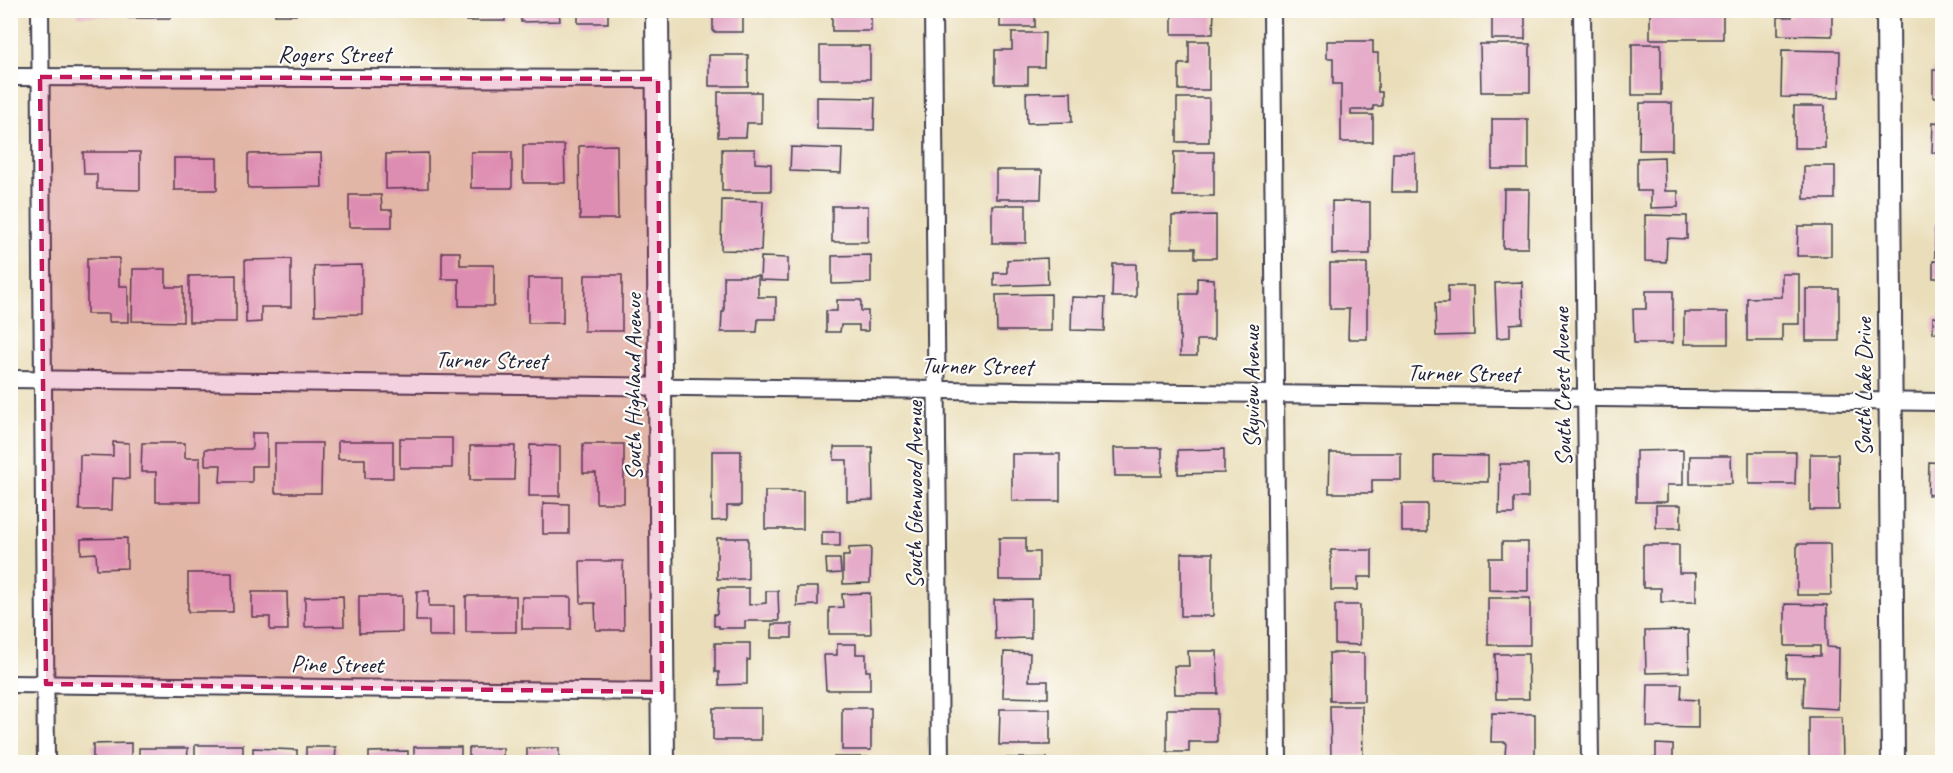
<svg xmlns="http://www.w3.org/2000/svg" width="1953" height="773" font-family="Caveat,sans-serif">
	<rect width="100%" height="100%" fill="#fdfcf7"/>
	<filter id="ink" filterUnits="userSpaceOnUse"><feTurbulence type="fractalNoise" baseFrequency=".0167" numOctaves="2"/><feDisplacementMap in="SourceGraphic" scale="12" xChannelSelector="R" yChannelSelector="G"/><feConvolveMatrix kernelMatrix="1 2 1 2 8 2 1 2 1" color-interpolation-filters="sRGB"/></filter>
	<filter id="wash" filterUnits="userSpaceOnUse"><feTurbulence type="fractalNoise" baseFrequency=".008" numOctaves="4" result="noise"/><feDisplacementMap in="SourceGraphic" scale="24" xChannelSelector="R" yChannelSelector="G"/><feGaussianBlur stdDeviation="1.35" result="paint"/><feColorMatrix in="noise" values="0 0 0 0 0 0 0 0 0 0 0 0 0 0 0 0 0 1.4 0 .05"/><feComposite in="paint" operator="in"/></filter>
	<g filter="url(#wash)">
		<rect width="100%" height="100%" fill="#eadeba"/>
		<g id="blocks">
			<g fill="#e5abc9">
				<rect x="78" y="10" width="33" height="6"/>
				<rect x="129" y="10" width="42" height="8"/>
				<rect x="275" y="10" width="21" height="5"/>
				<rect x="466" y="10" width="39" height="11"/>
				<path d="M 520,10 L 559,10 L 560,21 L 521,22 Z"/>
				<rect x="578" y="10" width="30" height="13"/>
				<rect x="713" y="10" width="30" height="22"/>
				<rect x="832" y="10" width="39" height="21"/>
				<rect x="1000" y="10" width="35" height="17"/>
				<path d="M 1172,10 L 1214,10 L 1213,34 L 1172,34 Z"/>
				<rect x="1492" y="10" width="33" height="29"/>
				<path d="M 1792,10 L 1832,10 L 1832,36 L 1778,35 L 1778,17 L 1792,17 Z"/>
				<rect x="1650" y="12" width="73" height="27"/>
				<path d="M 1012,33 L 1045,33 L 1044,67 L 1028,67 L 1028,84 L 995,84 L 995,50 L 1012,50 Z"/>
				<path d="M 1189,41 L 1209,41 L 1209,90 L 1179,90 L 1179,64 L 1189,64 Z"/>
				<path d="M 1327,41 L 1373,41 L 1373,53 L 1378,53 L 1378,92 L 1382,92 L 1382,106 L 1373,106 L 1373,110 L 1351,110 L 1351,115 L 1373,115 L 1373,142 L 1341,142 L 1341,84 L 1333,84 L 1333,58 L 1327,58 Z"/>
				<path d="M 1480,44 L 1530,44 L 1530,92 L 1481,92 Z"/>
				<rect x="1632" y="44" width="29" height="51"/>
				<rect x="820" y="46" width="50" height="33"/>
				<path d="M 1782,50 L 1840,51 L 1839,98 L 1781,97 Z"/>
				<rect x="709" y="55" width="39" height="31"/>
				<rect x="1933" y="70" width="9" height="27"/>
				<path d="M 718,92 L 761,92 L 761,123 L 747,123 L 746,137 L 718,137 Z"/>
				<path d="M 1071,92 L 1072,122 L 1027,123 L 1026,93 Z"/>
				<path d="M 817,97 L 875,98 L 874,130 L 817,129 Z"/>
				<rect x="1177" y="98" width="32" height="44"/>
				<path d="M 1640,103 L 1672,103 L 1672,150 L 1639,150 Z"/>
				<rect x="1794" y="106" width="31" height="42"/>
				<rect x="1492" y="119" width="36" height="50"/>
				<path d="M 1933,122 L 1942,123 L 1942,153 L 1932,153 Z"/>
				<path d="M 523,145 L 564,145 L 565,183 L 523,183 Z"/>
				<path d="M 617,145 L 618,219 L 580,219 L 579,146 Z"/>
				<path d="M 791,147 L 842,149 L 841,173 L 790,171 Z"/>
				<path d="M 722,149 L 755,149 L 755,163 L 771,164 L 771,191 L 722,191 Z"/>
				<path d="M 83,152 L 140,152 L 140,190 L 97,189 L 97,174 L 84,174 Z"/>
				<rect x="471" y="152" width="41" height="36"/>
				<path d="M 1174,152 L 1214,152 L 1214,196 L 1173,196 Z"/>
				<path d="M 321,153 L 322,187 L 248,188 L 248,154 Z"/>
				<path d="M 428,153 L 428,188 L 386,189 L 386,154 Z"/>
				<path d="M 1393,153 L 1415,153 L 1415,192 L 1392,192 Z"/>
				<path d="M 1664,157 L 1665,191 L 1678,191 L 1678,207 L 1651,208 L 1651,191 L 1637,191 L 1637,158 Z"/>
				<rect x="174" y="158" width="43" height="32"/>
				<rect x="1804" y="166" width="31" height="33"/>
				<path d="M 996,170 L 1042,170 L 1041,199 L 996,199 Z"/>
				<rect x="1939" y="170" width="3" height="27"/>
				<path d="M 1504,189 L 1529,189 L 1528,248 L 1503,248 Z"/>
				<path d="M 349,195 L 381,195 L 382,210 L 392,210 L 392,227 L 349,227 Z"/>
				<path d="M 722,200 L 763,201 L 761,251 L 721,250 Z"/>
				<path d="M 1332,201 L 1370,202 L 1370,254 L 1332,254 Z"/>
				<rect x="992" y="205" width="34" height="38"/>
				<rect x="832" y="206" width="36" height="36"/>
				<path d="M 1216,215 L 1216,258 L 1195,258 L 1195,248 L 1172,248 L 1172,216 Z"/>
				<path d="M 1645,215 L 1687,216 L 1687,239 L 1667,238 L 1666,262 L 1645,261 Z"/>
				<path d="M 1798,226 L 1831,226 L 1831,256 L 1797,256 Z"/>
				<rect x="1935" y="226" width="7" height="31"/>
				<path d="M 442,252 L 460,252 L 460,265 L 494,265 L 494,306 L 459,306 L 459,279 L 442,279 Z"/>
				<path d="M 871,255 L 871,283 L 832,284 L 832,256 Z"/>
				<path d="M 761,257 L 788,258 L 788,281 L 760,280 Z"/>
				<path d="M 87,258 L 119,258 L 119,286 L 128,286 L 128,322 L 109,322 L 109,314 L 87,314 Z"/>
				<path d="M 1047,258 L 1048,284 L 994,286 L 994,273 L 1007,273 L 1007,260 Z"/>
				<path d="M 291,259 L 291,307 L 261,307 L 261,322 L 246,323 L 245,260 Z"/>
				<rect x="1933" y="261" width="9" height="17"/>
				<path d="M 1330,263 L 1367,263 L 1367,339 L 1348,339 L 1349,309 L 1330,309 Z"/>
				<path d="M 1113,264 L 1136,264 L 1136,297 L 1112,297 Z"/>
				<path d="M 362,265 L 362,314 L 315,315 L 314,266 Z"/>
				<path d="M 133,269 L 166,269 L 166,287 L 183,287 L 183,322 L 132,321 Z"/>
				<path d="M 1782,274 L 1799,274 L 1799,324 L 1782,324 L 1782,341 L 1747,341 L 1747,298 L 1782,297 Z"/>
				<path d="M 236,275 L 236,322 L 189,322 L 189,276 Z"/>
				<path d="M 585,275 L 622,275 L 622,331 L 584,331 Z"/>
				<path d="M 724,276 L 758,276 L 758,297 L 776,297 L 776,319 L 758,319 L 757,332 L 721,332 L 722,312 L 724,312 Z"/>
				<rect x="528" y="278" width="35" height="45"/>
				<path d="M 1197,278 L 1214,279 L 1214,340 L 1197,340 L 1197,356 L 1180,356 L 1180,294 L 1197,294 Z"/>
				<path d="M 1522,282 L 1523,323 L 1510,324 L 1510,337 L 1497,338 L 1495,283 Z"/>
				<path d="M 1448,286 L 1473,286 L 1474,335 L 1436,336 L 1435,303 L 1448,303 Z"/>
				<rect x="1806" y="289" width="33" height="52"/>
				<path d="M 1646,291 L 1673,291 L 1673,343 L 1634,343 L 1633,309 L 1646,309 Z"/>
				<path d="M 1051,294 L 1051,331 L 997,331 L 996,295 Z"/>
				<path d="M 1072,297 L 1105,298 L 1104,331 L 1071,330 Z"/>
				<path d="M 837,300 L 861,300 L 861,311 L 868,311 L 868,331 L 859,331 L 859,325 L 841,325 L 840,332 L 826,332 L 826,311 L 837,311 Z"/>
				<rect x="1684" y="312" width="44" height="32"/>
				<path d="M 1933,317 L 1942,318 L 1942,333 L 1933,333 Z"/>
				<path d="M 252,433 L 267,433 L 267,466 L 252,466 L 252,482 L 220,482 L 221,465 L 205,465 L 205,449 L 252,449 Z"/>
				<rect x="400" y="438" width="52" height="30"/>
				<path d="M 338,441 L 393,441 L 393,478 L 365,478 L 365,459 L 338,459 Z"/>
				<path d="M 113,442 L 129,443 L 129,479 L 113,478 L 112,510 L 79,510 L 80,455 L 113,456 Z"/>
				<path d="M 142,443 L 185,443 L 185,458 L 200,458 L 200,502 L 156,502 L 156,472 L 141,472 Z"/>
				<path d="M 275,443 L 322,443 L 321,493 L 275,493 Z"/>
				<path d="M 583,444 L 624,444 L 624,503 L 596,503 L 596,473 L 583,473 Z"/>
				<path d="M 530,445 L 560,446 L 560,496 L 529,496 Z"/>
				<path d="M 470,446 L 515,446 L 514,480 L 470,480 Z"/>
				<path d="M 834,447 L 872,447 L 873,500 L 847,501 L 847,460 L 834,460 Z"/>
				<path d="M 1114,448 L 1162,448 L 1162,476 L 1115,476 Z"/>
				<path d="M 1224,449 L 1224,473 L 1178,474 L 1178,450 Z"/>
				<path d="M 1683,450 L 1683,485 L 1667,485 L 1667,502 L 1636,502 L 1636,451 Z"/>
				<path d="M 712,451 L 741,451 L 741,506 L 727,506 L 727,520 L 712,521 Z"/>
				<path d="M 1749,452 L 1796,452 L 1795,484 L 1749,484 Z"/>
				<path d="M 1330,453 L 1401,453 L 1401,480 L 1372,480 L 1372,493 L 1329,493 Z"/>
				<rect x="1012" y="454" width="48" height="47"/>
				<path d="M 1810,454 L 1838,454 L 1839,510 L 1810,510 Z"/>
				<path d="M 1434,455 L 1488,456 L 1488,482 L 1434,481 Z"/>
				<path d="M 1690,456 L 1731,456 L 1732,484 L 1690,484 Z"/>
				<path d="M 1929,462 L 1942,463 L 1942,495 L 1928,495 Z"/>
				<path d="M 1500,464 L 1528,464 L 1528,498 L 1514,498 L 1514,514 L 1499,514 Z"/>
				<rect x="765" y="491" width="38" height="38"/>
				<path d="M 543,503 L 569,504 L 569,534 L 543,534 Z"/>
				<rect x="1402" y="504" width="25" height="28"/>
				<rect x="1656" y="505" width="25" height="23"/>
				<rect x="822" y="532" width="18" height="14"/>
				<path d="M 127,538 L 127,568 L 97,569 L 96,553 L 81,554 L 81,539 Z"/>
				<rect x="717" y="538" width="31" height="41"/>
				<path d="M 999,538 L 1026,538 L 1026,552 L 1039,552 L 1039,580 L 999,580 Z"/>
				<path d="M 1502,542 L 1528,542 L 1528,591 L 1489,590 L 1489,558 L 1502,558 Z"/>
				<path d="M 1797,544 L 1830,544 L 1831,595 L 1797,595 Z"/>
				<path d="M 1643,545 L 1679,545 L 1679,573 L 1696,573 L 1696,602 L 1661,602 L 1661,588 L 1643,588 Z"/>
				<path d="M 871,547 L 870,583 L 843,584 L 843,556 L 849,556 L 849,548 Z"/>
				<path d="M 1331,550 L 1372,550 L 1372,577 L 1358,577 L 1358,590 L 1331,590 Z"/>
				<rect x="1181" y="553" width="32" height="63"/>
				<path d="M 826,559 L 840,559 L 841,573 L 827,574 Z"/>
				<path d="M 580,561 L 623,561 L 624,630 L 596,630 L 595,603 L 581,603 Z"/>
				<path d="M 188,573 L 232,573 L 233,612 L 188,612 Z"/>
				<path d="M 797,587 L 818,587 L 818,605 L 797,606 Z"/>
				<path d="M 719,588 L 749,588 L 749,605 L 766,603 L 766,591 L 778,591 L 779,621 L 745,621 L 745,628 L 719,628 L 719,626 L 714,626 L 714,614 L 717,614 Z"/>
				<path d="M 417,591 L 429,591 L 429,606 L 454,606 L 454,636 L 429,636 L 429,621 L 416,621 Z"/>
				<path d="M 252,592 L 287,592 L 288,630 L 270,630 L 270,617 L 252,617 Z"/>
				<path d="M 870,593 L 871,634 L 829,634 L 829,608 L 843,607 L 842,594 Z"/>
				<path d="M 343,596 L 344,626 L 305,627 L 305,597 Z"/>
				<path d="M 359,596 L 402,596 L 402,632 L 359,633 Z"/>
				<rect x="466" y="596" width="50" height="36"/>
				<rect x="522" y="597" width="49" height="32"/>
				<rect x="1488" y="598" width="42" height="47"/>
				<path d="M 1031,599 L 1031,638 L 995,639 L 994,600 Z"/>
				<path d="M 1785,604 L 1827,605 L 1827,647 L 1839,648 L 1838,709 L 1803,707 L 1804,677 L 1786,677 L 1787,655 L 1820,656 L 1820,646 L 1785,646 Z"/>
				<path d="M 1335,605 L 1360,605 L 1360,645 L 1335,644 Z"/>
				<rect x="772" y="624" width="20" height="14"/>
				<path d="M 1688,630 L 1689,672 L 1646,673 L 1645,631 Z"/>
				<path d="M 715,643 L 750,643 L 750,660 L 747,660 L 747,684 L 719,685 L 719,672 L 715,672 Z"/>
				<path d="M 837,644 L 856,644 L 856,654 L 866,654 L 866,671 L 870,671 L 870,690 L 826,690 L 824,655 L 837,655 Z"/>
				<path d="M 1188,651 L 1217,651 L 1218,694 L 1175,694 L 1174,666 L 1189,666 Z"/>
				<path d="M 1004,652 L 1030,653 L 1029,681 L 1048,681 L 1048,698 L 1003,697 Z"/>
				<path d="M 1329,653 L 1364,653 L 1364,701 L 1330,701 Z"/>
				<path d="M 1495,654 L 1528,654 L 1529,699 L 1496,699 Z"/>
				<path d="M 1648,684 L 1682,684 L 1681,699 L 1698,700 L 1698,728 L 1647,727 Z"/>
				<path d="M 1330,706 L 1362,706 L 1363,756 L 1331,756 Z"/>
				<rect x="713" y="708" width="48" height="32"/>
				<rect x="842" y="708" width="29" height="42"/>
				<path d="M 1000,709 L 1050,709 L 1050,745 L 999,745 Z"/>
				<path d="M 1167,709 L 1217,709 L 1217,742 L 1189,742 L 1189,752 L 1167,752 Z"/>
				<path d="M 1492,713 L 1535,714 L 1535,756 L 1505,756 L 1506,742 L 1491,742 Z"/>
				<path d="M 1809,717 L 1842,717 L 1843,759 L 1809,760 Z"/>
				<path d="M 131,743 L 131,762 L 93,762 L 93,744 Z"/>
				<path d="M 1656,744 L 1673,745 L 1673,762 L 1640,762 L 1640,758 L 1656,758 Z"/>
				<rect x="195" y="745" width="48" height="17"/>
				<path d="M 306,747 L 336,747 L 335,762 L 306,762 Z"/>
				<rect x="414" y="747" width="47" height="15"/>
				<path d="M 139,748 L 188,748 L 187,762 L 139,762 Z"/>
				<path d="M 253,748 L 297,750 L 297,762 L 253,762 Z"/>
				<rect x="469" y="748" width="34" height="14"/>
				<rect x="527" y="748" width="32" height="14"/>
				<path d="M 408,751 L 408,762 L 369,762 L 369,752 Z"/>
				<rect x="834" y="757" width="34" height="5"/>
				<rect x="1003" y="758" width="44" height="4"/>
				<rect x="1177" y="759" width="38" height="3"/>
				<rect x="1341" y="760" width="28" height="2"/>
			</g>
		</g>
	</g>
	<g filter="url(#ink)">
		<use href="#blocks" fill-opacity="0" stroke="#403e4e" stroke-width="1.5"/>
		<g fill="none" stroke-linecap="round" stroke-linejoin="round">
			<g stroke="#403e4e" stroke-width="20">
				<g id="street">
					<path d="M 40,10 L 46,762"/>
					<path d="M 933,10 L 940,762"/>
					<path d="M 1272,10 L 1278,762"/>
					<path d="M 1582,10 L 1590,762"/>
					<path d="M 10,77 L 658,79"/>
					<path d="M 10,379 L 1942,402"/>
					<path d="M 10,684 L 662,692"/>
				</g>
			</g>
			<g stroke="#403e4e" stroke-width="26">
				<g id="secondary">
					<path d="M 657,10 L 663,762"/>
					<path d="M 1888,10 L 1893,762"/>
				</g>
			</g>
			<use href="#street" stroke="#fff" stroke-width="16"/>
			<use href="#secondary" stroke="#fff" stroke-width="22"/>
		</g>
	</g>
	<path fill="#c2185b" fill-opacity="0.2" stroke="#c2185b" stroke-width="4.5" stroke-dasharray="12 8" stroke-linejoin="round" d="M 40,77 L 658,79 L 662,692 L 46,684 Z"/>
	<g text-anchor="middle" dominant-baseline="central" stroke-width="4.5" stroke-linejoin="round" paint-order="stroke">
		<g font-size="24" fill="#22223b" stroke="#fdfcf7">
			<text x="334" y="54">Rogers Street</text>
			<text transform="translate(491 360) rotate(1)">Turner Street</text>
			<text transform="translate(977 366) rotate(1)">Turner Street</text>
			<text transform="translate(1463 373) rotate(1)">Turner Street</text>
			<text transform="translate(633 387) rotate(-90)">South Highland Avenue</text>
			<text transform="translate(1251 387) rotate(-90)">Skyview Avenue</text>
			<text transform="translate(1562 387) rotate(-91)">South Crest Avenue</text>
			<text transform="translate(1863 387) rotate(-90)">South Lake Drive</text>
			<text transform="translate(914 495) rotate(-90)">South Glenwood Avenue</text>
			<text transform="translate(337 664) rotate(1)">Pine Street</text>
		</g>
	</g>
	<rect width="1953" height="773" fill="none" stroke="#fdfcf7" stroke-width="36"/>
</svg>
